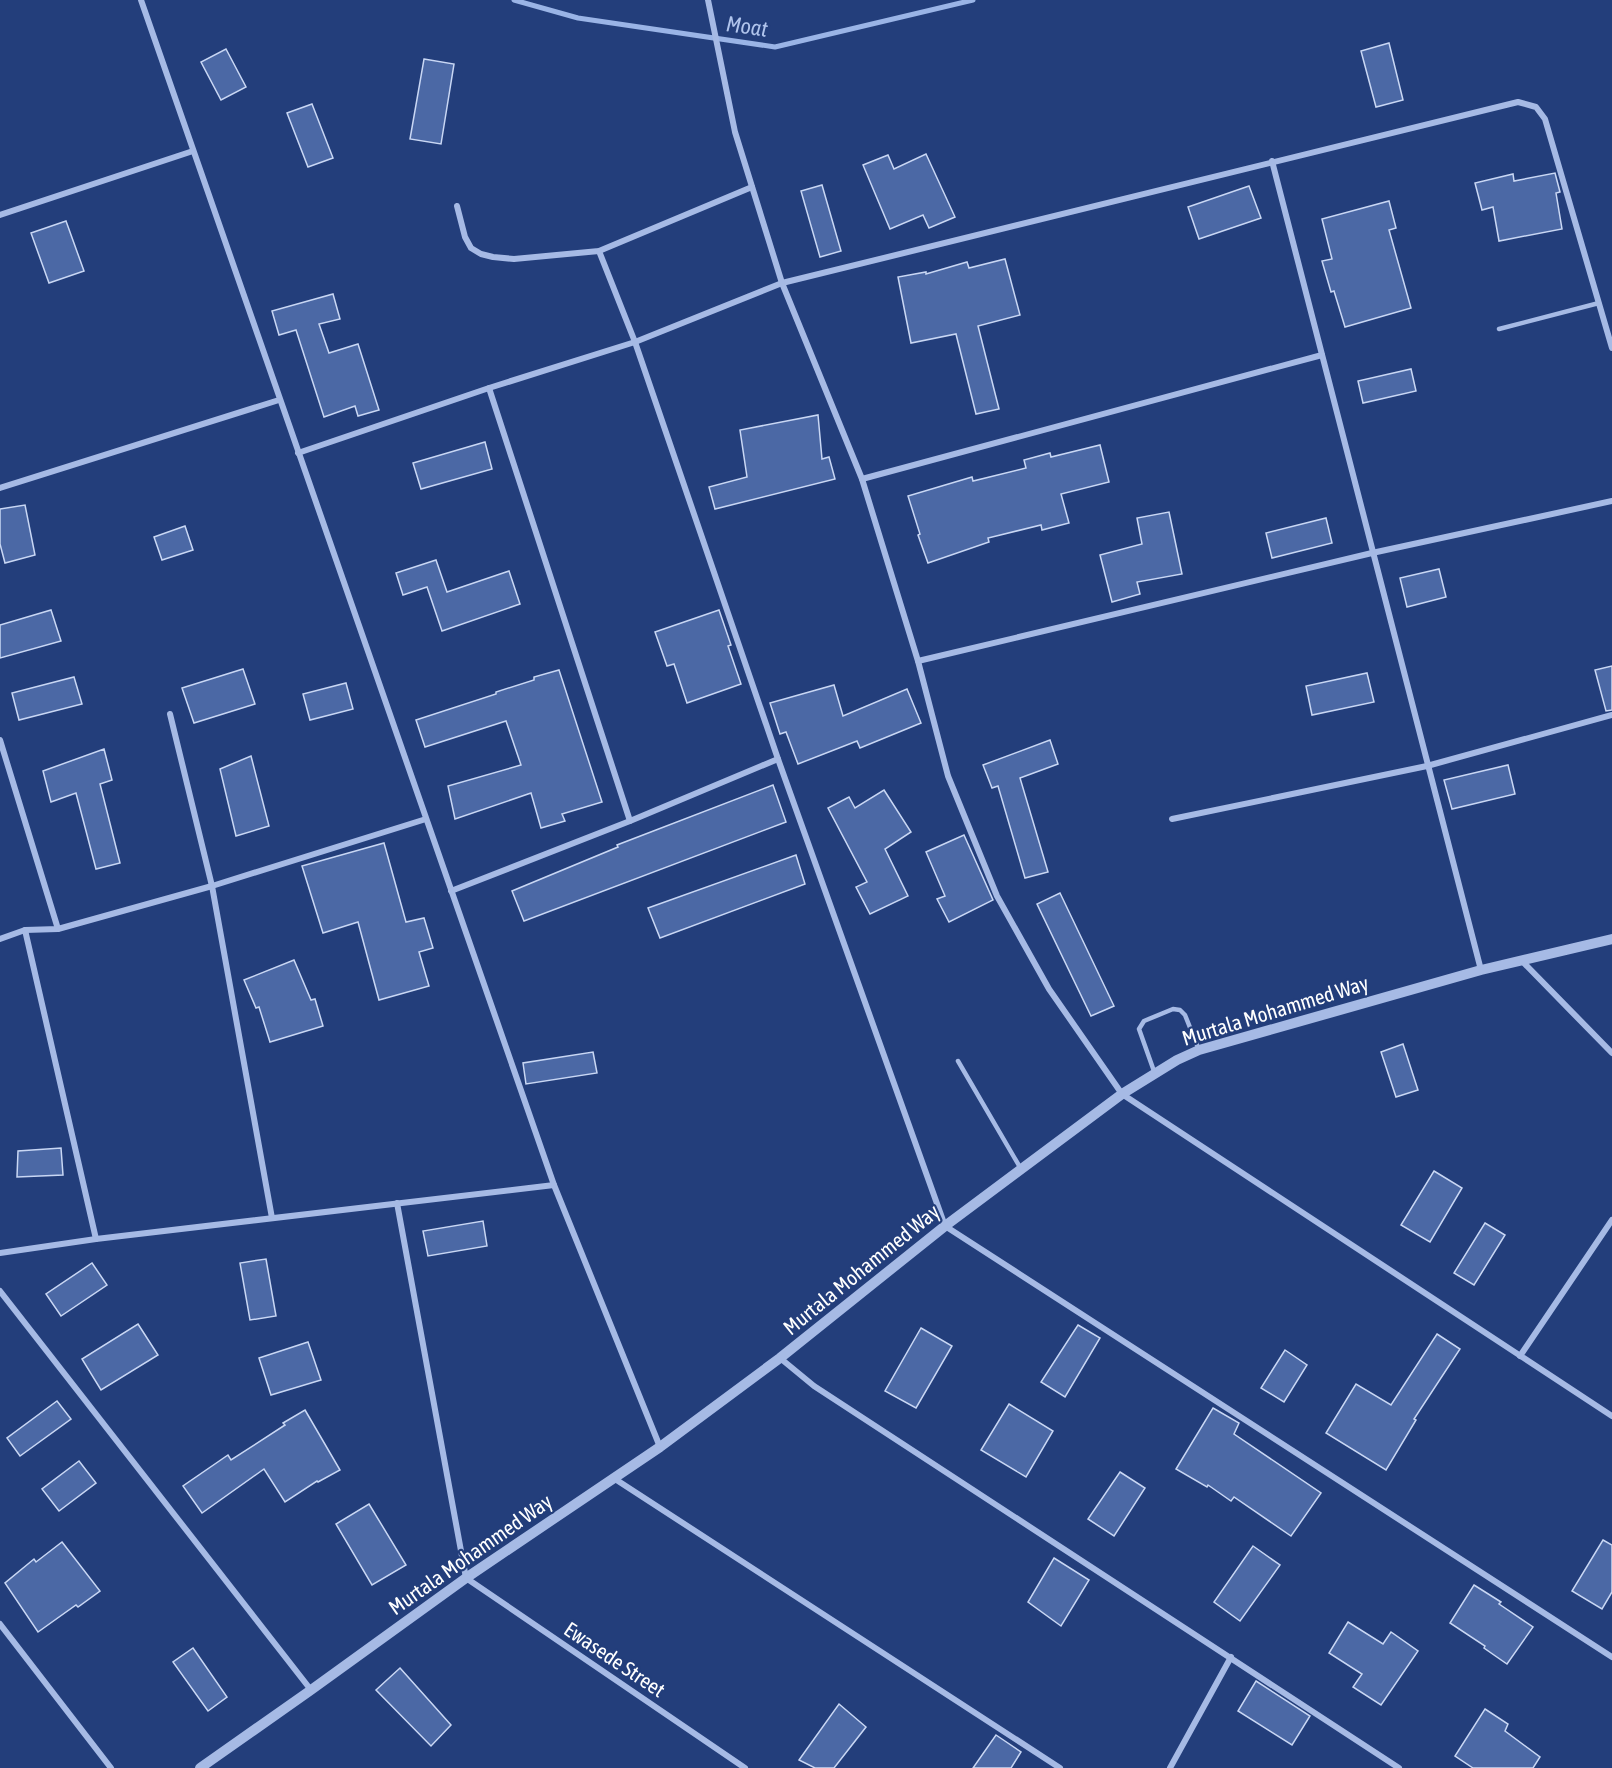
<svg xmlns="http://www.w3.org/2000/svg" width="1612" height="1768" font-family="'Asap Condensed',sans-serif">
	<rect width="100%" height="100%" fill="#233e7b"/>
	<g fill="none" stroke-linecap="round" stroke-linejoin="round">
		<path stroke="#9ab4e6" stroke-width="5" d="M 514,0 L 578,18 L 775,47 L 973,0"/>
	</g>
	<g fill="#4b68a5" stroke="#c9d7f4" stroke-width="1.5">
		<path d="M 1389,43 L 1403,100 L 1376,107 L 1361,51 Z"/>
		<path d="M 226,49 L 246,87 L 221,100 L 201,62 Z"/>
		<path d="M 424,59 L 454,64 L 441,144 L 410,139 Z"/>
		<path d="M 312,104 L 333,158 L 308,167 L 287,113 Z"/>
		<path d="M 926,154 L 955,217 L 929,228 L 923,215 L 890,229 L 863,165 L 888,155 L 894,169 Z"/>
		<path d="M 1555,173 L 1560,192 L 1556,193 L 1562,229 L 1499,241 L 1493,207 L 1482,210 L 1475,183 L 1513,174 L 1514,181 Z"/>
		<path d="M 822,185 L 841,251 L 820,257 L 801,191 Z"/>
		<path d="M 1249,186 L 1261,218 L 1199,239 L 1188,207 Z"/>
		<path d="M 1389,201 L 1396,228 L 1389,230 L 1411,308 L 1345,327 L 1334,291 L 1331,292 L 1322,261 L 1332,259 L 1322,219 Z"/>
		<path d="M 66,221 L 84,271 L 49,283 L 31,233 Z"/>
		<path d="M 1005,259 L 1020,315 L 978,326 L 999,409 L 976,414 L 956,334 L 911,343 L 898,277 L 926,272 L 926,274 L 967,262 L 969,268 Z"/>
		<path d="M 333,294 L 340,319 L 319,324 L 329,353 L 358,344 L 379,410 L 358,416 L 355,406 L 324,417 L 296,330 L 279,335 L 272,311 Z"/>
		<path d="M 1411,369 L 1416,391 L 1363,403 L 1358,381 Z"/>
		<path d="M 818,415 L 822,459 L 829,457 L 835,479 L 715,509 L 709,487 L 747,477 L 740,430 Z"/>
		<path d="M 485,442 L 492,469 L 421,489 L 413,463 Z"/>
		<path d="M 1100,445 L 1109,482 L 1061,494 L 1069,523 L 1042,530 L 1041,525 L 988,538 L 989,542 L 928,563 L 918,535 L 920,534 L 908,496 L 972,477 L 973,481 L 1026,468 L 1024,460 L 1050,453 L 1051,457 Z"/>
		<path d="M 25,505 L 35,555 L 5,563 L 0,544 L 0,509 Z"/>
		<path d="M 1169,512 L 1182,574 L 1137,582 L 1140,594 L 1112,602 L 1100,555 L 1142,544 L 1137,518 Z"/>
		<path d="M 1326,518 L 1332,543 L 1272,558 L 1266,533 Z"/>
		<path d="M 185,526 L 193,550 L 162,560 L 154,537 Z"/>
		<path d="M 436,560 L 447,592 L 509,571 L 520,604 L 442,631 L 427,587 L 403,595 L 396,573 Z"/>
		<path d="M 1439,569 L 1446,597 L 1407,607 L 1400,578 Z"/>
		<path d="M 51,610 L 61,641 L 0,658 L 0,625 Z"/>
		<path d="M 719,610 L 731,645 L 728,646 L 741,684 L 687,703 L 674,664 L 667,666 L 655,632 Z"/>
		<path d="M 1612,666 L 1612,710 L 1606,711 L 1595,670 Z"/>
		<path d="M 243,669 L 255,704 L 194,723 L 182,688 Z"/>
		<path d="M 559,670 L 602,802 L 562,814 L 565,821 L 541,828 L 531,793 L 455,819 L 448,786 L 521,765 L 506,721 L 425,747 L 416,720 L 496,694 L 496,692 L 534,680 L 534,677 Z"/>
		<path d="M 1367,673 L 1374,702 L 1312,715 L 1306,686 Z"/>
		<path d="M 74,677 L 82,704 L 19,720 L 12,693 Z"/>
		<path d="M 346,683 L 353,709 L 310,720 L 303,694 Z"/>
		<path d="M 834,685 L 843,716 L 907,689 L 921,723 L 860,748 L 857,741 L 798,764 L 786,732 L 780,734 L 770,703 Z"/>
		<path d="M 1050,740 L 1058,764 L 1020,778 L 1048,872 L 1025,878 L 998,786 L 992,788 L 983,765 Z"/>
		<path d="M 104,749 L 112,780 L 100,784 L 120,863 L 96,869 L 76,793 L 51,802 L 43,771 Z"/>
		<path d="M 251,756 L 269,826 L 236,836 L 220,769 Z"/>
		<path d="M 1508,765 L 1515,794 L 1452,809 L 1444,780 Z"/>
		<path d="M 773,785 L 786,822 L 524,921 L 512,891 L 618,847 L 617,845 Z"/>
		<path d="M 884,790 L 911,832 L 885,849 L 908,896 L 870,914 L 856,887 L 867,882 L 828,808 L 849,797 L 855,808 Z"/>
		<path d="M 964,835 L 993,900 L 949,922 L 937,899 L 945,896 L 926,852 Z"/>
		<path d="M 384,843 L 406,922 L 424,918 L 433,948 L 419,952 L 429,986 L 379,1000 L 358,922 L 323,933 L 302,866 Z"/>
		<path d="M 796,855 L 805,884 L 660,938 L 648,908 Z"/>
		<path d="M 1060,893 L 1114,1006 L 1091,1016 L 1037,904 Z"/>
		<path d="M 294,960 L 311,1000 L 315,999 L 323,1026 L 270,1042 L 259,1007 L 256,1008 L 244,980 Z"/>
		<path d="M 1403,1044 L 1418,1090 L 1396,1097 L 1381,1052 Z"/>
		<path d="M 593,1052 L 597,1073 L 526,1084 L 523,1063 Z"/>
		<path d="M 61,1148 L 63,1175 L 17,1177 L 18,1151 Z"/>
		<path d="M 1434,1171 L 1462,1188 L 1430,1242 L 1401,1225 Z"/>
		<path d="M 483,1221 L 487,1246 L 428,1256 L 423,1231 Z"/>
		<path d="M 1485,1223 L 1505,1235 L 1474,1285 L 1454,1273 Z"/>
		<path d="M 266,1259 L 276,1316 L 250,1320 L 240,1263 Z"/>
		<path d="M 92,1263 L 107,1285 L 61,1316 L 46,1294 Z"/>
		<path d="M 138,1324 L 158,1355 L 101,1390 L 82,1359 Z"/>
		<path d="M 1078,1325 L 1100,1338 L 1065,1397 L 1041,1382 Z"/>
		<path d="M 921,1328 L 952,1346 L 916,1408 L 885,1391 Z"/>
		<path d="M 1437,1334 L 1460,1349 L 1414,1419 L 1416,1420 L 1386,1470 L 1326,1433 L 1356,1384 L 1391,1405 Z"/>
		<path d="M 308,1342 L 321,1380 L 271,1395 L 259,1358 Z"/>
		<path d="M 1285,1350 L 1307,1365 L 1284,1402 L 1261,1388 Z"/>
		<path d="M 57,1401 L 71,1419 L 20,1456 L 7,1438 Z"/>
		<path d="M 1009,1404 L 1053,1431 L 1026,1477 L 981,1450 Z"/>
		<path d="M 1213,1408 L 1239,1423 L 1234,1434 L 1321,1493 L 1291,1536 L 1234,1497 L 1231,1501 L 1208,1485 L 1207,1487 L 1176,1469 Z"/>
		<path d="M 305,1410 L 340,1470 L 318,1482 L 317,1481 L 285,1502 L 264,1469 L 202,1513 L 183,1486 L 228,1455 L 231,1460 L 285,1425 L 283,1423 Z"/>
		<path d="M 79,1461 L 96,1483 L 59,1511 L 42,1489 Z"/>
		<path d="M 1120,1472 L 1145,1488 L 1114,1536 L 1088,1519 Z"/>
		<path d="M 369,1504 L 406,1565 L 372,1585 L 336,1524 Z"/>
		<path d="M 1603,1540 L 1612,1545 L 1612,1592 L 1602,1609 L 1572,1591 Z"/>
		<path d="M 62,1542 L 100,1591 L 78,1607 L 76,1605 L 38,1632 L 5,1583 L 34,1559 L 36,1562 Z"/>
		<path d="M 1253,1546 L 1280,1565 L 1240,1621 L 1214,1602 Z"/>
		<path d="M 1054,1558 L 1089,1580 L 1061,1626 L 1028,1602 Z"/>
		<path d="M 1474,1585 L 1501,1602 L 1499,1604 L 1533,1627 L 1507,1664 L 1484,1648 L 1485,1646 L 1450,1623 Z"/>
		<path d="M 1348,1622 L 1383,1644 L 1391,1632 L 1418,1651 L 1381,1705 L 1353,1687 L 1362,1674 L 1329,1653 Z"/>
		<path d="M 193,1648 L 227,1697 L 208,1711 L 173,1662 Z"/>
		<path d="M 400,1668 L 451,1725 L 431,1746 L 376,1690 Z"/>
		<path d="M 1256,1681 L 1310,1716 L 1292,1745 L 1238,1711 Z"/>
		<path d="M 839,1704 L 866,1727 L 834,1768 L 815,1768 L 799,1760 Z"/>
		<path d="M 1485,1709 L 1508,1724 L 1505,1731 L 1540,1757 L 1533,1768 L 1473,1768 L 1455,1756 Z"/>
		<path d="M 996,1735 L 1021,1752 L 1011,1768 L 973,1768 Z"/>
	</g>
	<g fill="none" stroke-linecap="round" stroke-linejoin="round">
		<g stroke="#a6bae5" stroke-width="4.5">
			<path d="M 1499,329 L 1599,303"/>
			<path d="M 958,1061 L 1021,1169"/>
			<path d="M 1155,1074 L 1139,1029 L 1144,1021 L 1173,1009 L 1180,1010 L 1185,1015 L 1199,1050"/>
		</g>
		<g stroke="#a6bae5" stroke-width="6">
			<path d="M 141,0 L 554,1185 L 660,1447"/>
			<path d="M 708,0 L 735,132 L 782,283 L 862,479 L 918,661 L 948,776 L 997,896 L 1049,989 L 1122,1094 L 1612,1416"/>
			<path d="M 1272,161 L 1481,970"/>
			<path d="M 457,206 L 465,237 L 471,248 L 481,254 L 493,257 L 514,259 L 599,251 L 752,187"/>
			<path d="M 0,215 L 193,151"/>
			<path d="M 599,251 L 635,342 L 778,759 L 945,1226 L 1612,1657"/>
			<path d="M 489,388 L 630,821"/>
			<path d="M 298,453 L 489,388 L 635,342 L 782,283 L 1518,102 L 1536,107 L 1545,119 L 1612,348"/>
			<path d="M 862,479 L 1322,355"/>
			<path d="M 0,488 L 279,400"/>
			<path d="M 918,661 L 1372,553 L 1612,501"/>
			<path d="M 170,714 L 212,886 L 272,1218"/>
			<path d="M 0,740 L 58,929"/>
			<path d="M 1172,819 L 1427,766 L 1612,715"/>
			<path d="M 451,891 L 630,821 L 778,759"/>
			<path d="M 25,930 L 96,1239"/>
			<path d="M 0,939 L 25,930 L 58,929 L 212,886 L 426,819"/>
			<path d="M 1522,961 L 1612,1053"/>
			<path d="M 397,1203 L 466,1578 L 745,1768"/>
			<path d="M 0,1253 L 96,1239 L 554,1185"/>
			<path d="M 0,1291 L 311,1690"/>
			<path d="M 1520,1356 L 1612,1220"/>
			<path d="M 780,1358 L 814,1386 L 1399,1768"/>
			<path d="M 615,1479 L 1060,1768"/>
			<path d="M 0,1624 L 111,1768"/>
			<path d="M 1170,1768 L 1231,1657"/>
		</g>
		<path stroke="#a6bae5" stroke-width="10" d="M 200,1768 L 311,1690 L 466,1578 L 660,1447 L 780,1358 L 945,1226 L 1122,1094 L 1177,1060 L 1199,1050 L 1481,970 L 1612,939"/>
	</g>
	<g text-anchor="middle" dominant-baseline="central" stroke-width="4.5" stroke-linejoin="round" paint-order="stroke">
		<g font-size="21" fill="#fff" stroke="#233e7b">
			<text transform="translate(1275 1010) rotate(-17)">Murtala Mohammed Way</text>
			<text transform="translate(861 1269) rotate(-39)">Murtala Mohammed Way</text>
			<text transform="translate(470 1554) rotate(-35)">Murtala Mohammed Way</text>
			<text transform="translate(615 1659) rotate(34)">Ewasede Street</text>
		</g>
		<g font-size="22" font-style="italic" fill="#b1c5ed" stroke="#233e7b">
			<text transform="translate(747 26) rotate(8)">Moat</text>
		</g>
	</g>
</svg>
